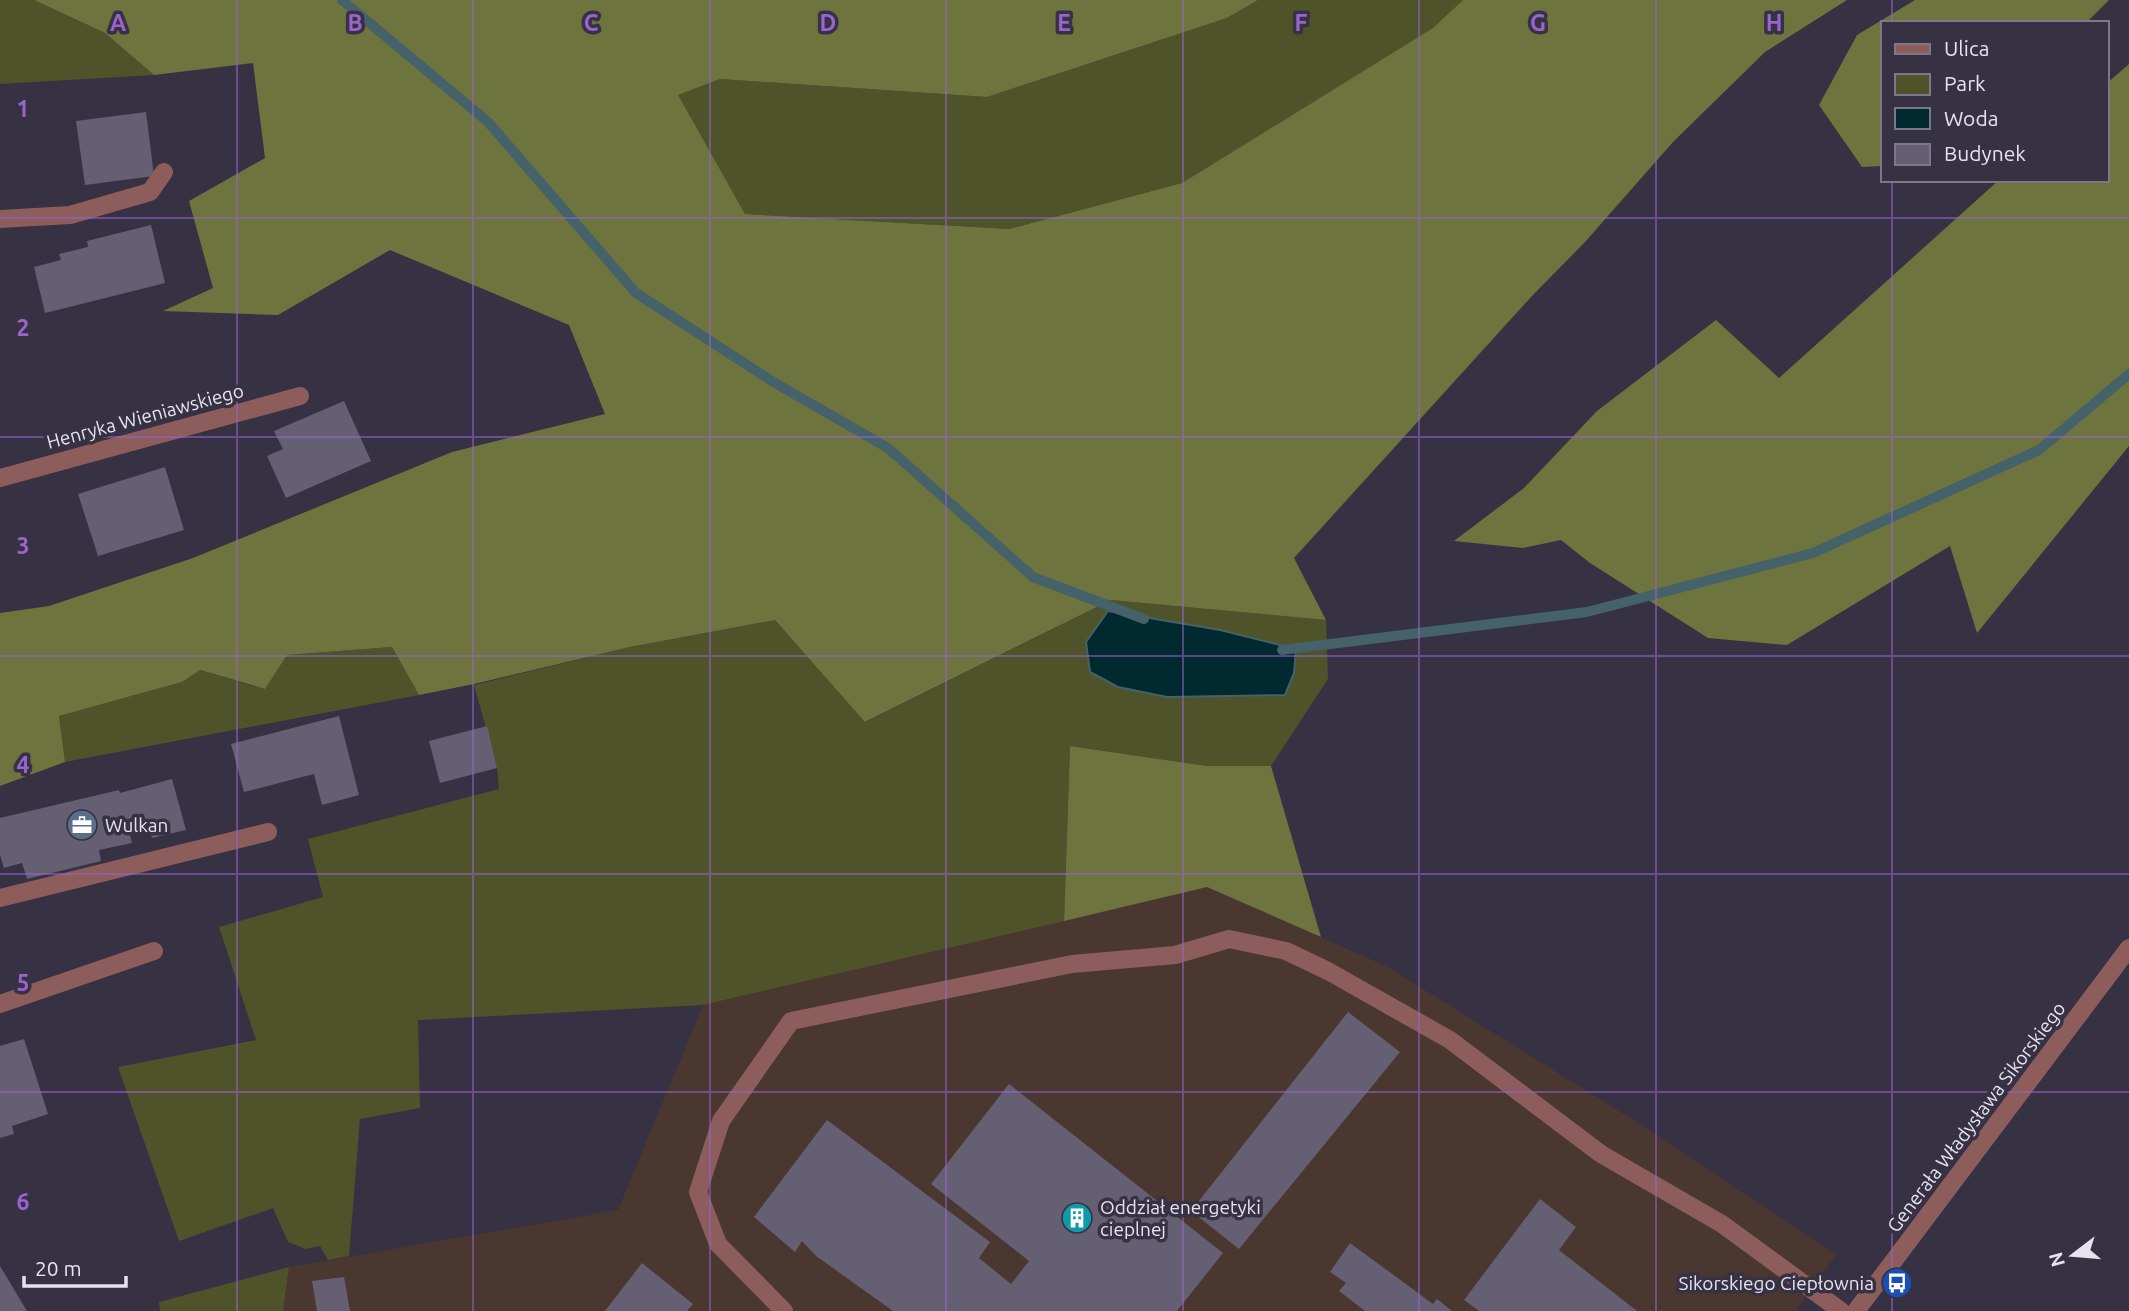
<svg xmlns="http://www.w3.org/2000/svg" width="2129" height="1311" font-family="Ubuntu,sans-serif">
	<rect width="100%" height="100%" fill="#363143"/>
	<path fill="#4a3730" d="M 1207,887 L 1386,966 L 1632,1119 L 1836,1255 L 1796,1311 L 283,1311 L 289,1267 L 618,1210 L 703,1005 Z"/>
	<g fill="#4f5329">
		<path d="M 0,0 L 34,0 L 105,33 L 154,75 L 0,84 Z"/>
		<path d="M 1258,0 L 1463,0 L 1434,28 L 1182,183 L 1009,229 L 745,214 L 677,95 L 720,79 L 987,97 L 1227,18 Z"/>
		<path d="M 1111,600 L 1326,620 L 1328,679 L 1271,766 L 1207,766 L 1070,746 L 1064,921 L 703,1005 L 418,1020 L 420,1108 L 360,1119 L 349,1256 L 328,1260 L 320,1246 L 306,1249 L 288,1242 L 273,1208 L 179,1241 L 118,1067 L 256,1040 L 219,927 L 323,897 L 308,839 L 499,789 L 497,768 L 474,685 L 630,647 L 775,620 L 866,722 Z"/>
		<path d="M 392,647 L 419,695 L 65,762 L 59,716 L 182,682 L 199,670 L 264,689 L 287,655 Z"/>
		<path d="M 289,1267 L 283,1311 L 160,1311 L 159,1302 Z"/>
	</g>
	<g fill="#6e743d">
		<path d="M 34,0 L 1258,0 L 1227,18 L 987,97 L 720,79 L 678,95 L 745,214 L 1009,229 L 1182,183 L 1433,28 L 1463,0 L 1847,0 L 1765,52 L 1673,142 L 1585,242 L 1532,296 L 1294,558 L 1326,620 L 1111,600 L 865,722 L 775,620 L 630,647 L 474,684 L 419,695 L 392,647 L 287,655 L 265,689 L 200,670 L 182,682 L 59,716 L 65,762 L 0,786 L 0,613 L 49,606 L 193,558 L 452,452 L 605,414 L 569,325 L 390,250 L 278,315 L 163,311 L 213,288 L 189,201 L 265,158 L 253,63 L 154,75 L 105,33 Z"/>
		<path d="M 1915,0 L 2109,0 L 2086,23 L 1882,23 L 1882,166 L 1862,167 L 1819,105 L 1857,35 Z"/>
		<path d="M 2129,64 L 2129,446 L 1977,633 L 1950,546 L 1787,645 L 1708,638 L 1590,563 L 1561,540 L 1523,548 L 1454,541 L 1524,488 L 1597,411 L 1716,320 L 1779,378 L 1999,180 L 2106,180 L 2106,84 Z"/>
		<path d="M 1070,746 L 1207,766 L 1271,766 L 1321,937 L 1207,887 L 1064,921 Z"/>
	</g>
	<path fill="#002930" stroke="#456169" stroke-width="2" d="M 1108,611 L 1220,630 L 1296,649 L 1294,673 L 1285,695 L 1167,697 L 1118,687 L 1090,672 L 1086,642 Z"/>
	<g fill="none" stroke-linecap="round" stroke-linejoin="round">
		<g stroke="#456169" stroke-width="10">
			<path d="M 342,0 L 488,122 L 636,293 L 775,383 L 888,448 L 1033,577 L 1144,619"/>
			<path d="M 1282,650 L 1587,612 L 1813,553 L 2039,450 L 2129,374"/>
		</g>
	</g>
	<g fill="#655f73">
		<path d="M 146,112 L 154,176 L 85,185 L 76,121 Z"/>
		<path d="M 151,225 L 165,283 L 45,313 L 34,267 L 61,260 L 59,254 L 88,247 L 87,241 Z"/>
		<path d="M 344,401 L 371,461 L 286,498 L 267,456 L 283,449 L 274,431 Z"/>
		<path d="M 165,467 L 184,530 L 98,556 L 78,494 Z"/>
		<path d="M 339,716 L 359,795 L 322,805 L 314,774 L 244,792 L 231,744 Z"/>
		<path d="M 487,726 L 497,768 L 440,783 L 429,741 Z"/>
		<path d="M 172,779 L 186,830 L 152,838 L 148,823 L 128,827 L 132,843 L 99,850 L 101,861 L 27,879 L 22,863 L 4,868 L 0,855 L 0,818 L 119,790 L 120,793 Z"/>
		<path d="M 1348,1012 L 1400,1052 L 1239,1249 L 1191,1211 Z"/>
		<path d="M 24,1039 L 48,1114 L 12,1126 L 14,1134 L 0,1138 L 0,1046 Z"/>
		<path d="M 1009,1084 L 1223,1253 L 1177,1311 L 893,1311 L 816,1256 L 802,1241 L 795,1252 L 754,1217 L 827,1120 L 990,1242 L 979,1258 L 1011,1284 L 1029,1261 L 931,1184 Z"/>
		<path d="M 1540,1199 L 1576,1227 L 1559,1250 L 1637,1311 L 1479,1311 L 1464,1300 Z"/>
		<path d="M 1350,1243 L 1433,1304 L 1437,1299 L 1452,1311 L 1365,1311 L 1339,1291 L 1346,1283 L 1330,1272 Z"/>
		<path d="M 642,1263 L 693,1304 L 687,1311 L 605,1311 Z"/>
		<path d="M 0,1266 L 27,1311 L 0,1311 Z"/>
		<path d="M 344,1277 L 350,1311 L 317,1311 L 312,1281 Z"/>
	</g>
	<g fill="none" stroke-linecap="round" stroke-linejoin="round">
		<g stroke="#8c5d5b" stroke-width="18">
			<path d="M 0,219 L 70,215 L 150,192 L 164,172"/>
			<path d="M 0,478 L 300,396"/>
			<path d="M 0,898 L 268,832"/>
			<path d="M 0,1004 L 154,951"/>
			<path d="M 784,1311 L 718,1244 L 698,1192 L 721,1121 L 791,1021 L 1072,964 L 1175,955 L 1229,939 L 1286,951 L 1328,971 L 1450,1040 L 1601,1154 L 1722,1224 L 1841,1311"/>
			<path d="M 1856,1311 L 2129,948"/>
		</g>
	</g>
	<path fill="none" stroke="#9b63cd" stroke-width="2" stroke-opacity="0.55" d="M 237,0 L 237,1311M 473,0 L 473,1311M 710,0 L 710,1311M 946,0 L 946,1311M 1183,0 L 1183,1311M 1419,0 L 1419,1311M 1656,0 L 1656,1311M 1892,0 L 1892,23M 1892,180 L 1892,1311M 0,218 L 2129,218M 0,437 L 2129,437M 0,656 L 2129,656M 0,874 L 2129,874M 0,1092 L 2129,1092"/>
	<defs>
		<g id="office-disc" transform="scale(1.575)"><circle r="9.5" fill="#5c6f8a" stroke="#363143"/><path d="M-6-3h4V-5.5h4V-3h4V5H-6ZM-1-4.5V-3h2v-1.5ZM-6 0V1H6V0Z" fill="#fff"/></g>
		<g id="building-disc" transform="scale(1.575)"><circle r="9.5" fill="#0f9aa8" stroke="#363143"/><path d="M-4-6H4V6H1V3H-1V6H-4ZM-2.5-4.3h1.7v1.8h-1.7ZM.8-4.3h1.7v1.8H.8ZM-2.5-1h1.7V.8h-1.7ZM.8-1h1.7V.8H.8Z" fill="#fff"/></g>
		<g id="bus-disc" transform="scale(1.575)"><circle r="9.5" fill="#1a4fb4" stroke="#363143"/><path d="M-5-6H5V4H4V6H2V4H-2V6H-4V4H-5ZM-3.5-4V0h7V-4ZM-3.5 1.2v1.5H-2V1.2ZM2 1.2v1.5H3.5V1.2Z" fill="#fff"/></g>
	</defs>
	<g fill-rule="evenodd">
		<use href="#office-disc" x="82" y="825"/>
		<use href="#building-disc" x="1077" y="1218"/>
		<use href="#bus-disc" x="1897" y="1283"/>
	</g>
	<g text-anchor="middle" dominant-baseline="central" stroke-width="7" stroke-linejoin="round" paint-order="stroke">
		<g font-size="19" fill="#e6e3ef" stroke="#363143">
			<text transform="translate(145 416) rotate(-15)">Henryka Wieniawskiego</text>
			<text transform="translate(1976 1117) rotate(-53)">Generała Władysława Sikorskiego</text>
		</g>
		<g font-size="19" fill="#e6e3ef" stroke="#363143" text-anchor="start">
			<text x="105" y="825">Wulkan</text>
			<text x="1100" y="1207">Oddział energetyki<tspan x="1100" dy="22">cieplnej</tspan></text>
			<text x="1874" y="1283" text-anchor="end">Sikorskiego Ciepłownia</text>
		</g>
	</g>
	<g font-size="23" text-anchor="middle" font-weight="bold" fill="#9b63cd" stroke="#363143" stroke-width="7" stroke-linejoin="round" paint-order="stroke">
		<text x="118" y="31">A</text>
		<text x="355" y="31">B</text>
		<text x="591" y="31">C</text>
		<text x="828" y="31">D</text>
		<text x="1064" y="31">E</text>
		<text x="1301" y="31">F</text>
		<text x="1538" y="31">G</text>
		<text x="1774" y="31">H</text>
		<text x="23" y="117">1</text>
		<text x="23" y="336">2</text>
		<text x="23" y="554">3</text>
		<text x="23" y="773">4</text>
		<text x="23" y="991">5</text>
		<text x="23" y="1210">6</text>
	</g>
	<rect x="1881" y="21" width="228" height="161" fill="#363143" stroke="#7c7888" stroke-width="2"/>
	<rect x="1895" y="44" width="35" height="10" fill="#8c5d5b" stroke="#7c7888" stroke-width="2"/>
	<text x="1944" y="56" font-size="21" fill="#e6e3ef">Ulica</text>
	<rect x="1895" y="74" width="35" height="21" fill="#4f5329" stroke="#7c7888" stroke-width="2"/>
	<text x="1944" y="91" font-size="21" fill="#e6e3ef">Park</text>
	<rect x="1895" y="108" width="35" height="21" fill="#002930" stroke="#7c7888" stroke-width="2"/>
	<text x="1944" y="126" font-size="21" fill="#e6e3ef">Woda</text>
	<rect x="1895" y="144" width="35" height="21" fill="#655f73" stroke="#7c7888" stroke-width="2"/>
	<text x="1944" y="161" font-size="21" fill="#e6e3ef">Budynek</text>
	<g transform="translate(2073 1255) rotate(254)" stroke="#363143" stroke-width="5" paint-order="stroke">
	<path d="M0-5L12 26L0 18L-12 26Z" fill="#e6e3ef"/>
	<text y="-10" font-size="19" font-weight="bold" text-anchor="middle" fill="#e6e3ef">N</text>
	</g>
	<path d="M24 1276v10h102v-10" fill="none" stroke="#e6e3ef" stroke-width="3.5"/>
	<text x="35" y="1276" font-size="21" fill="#e6e3ef" stroke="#363143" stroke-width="5" paint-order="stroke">20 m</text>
</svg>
